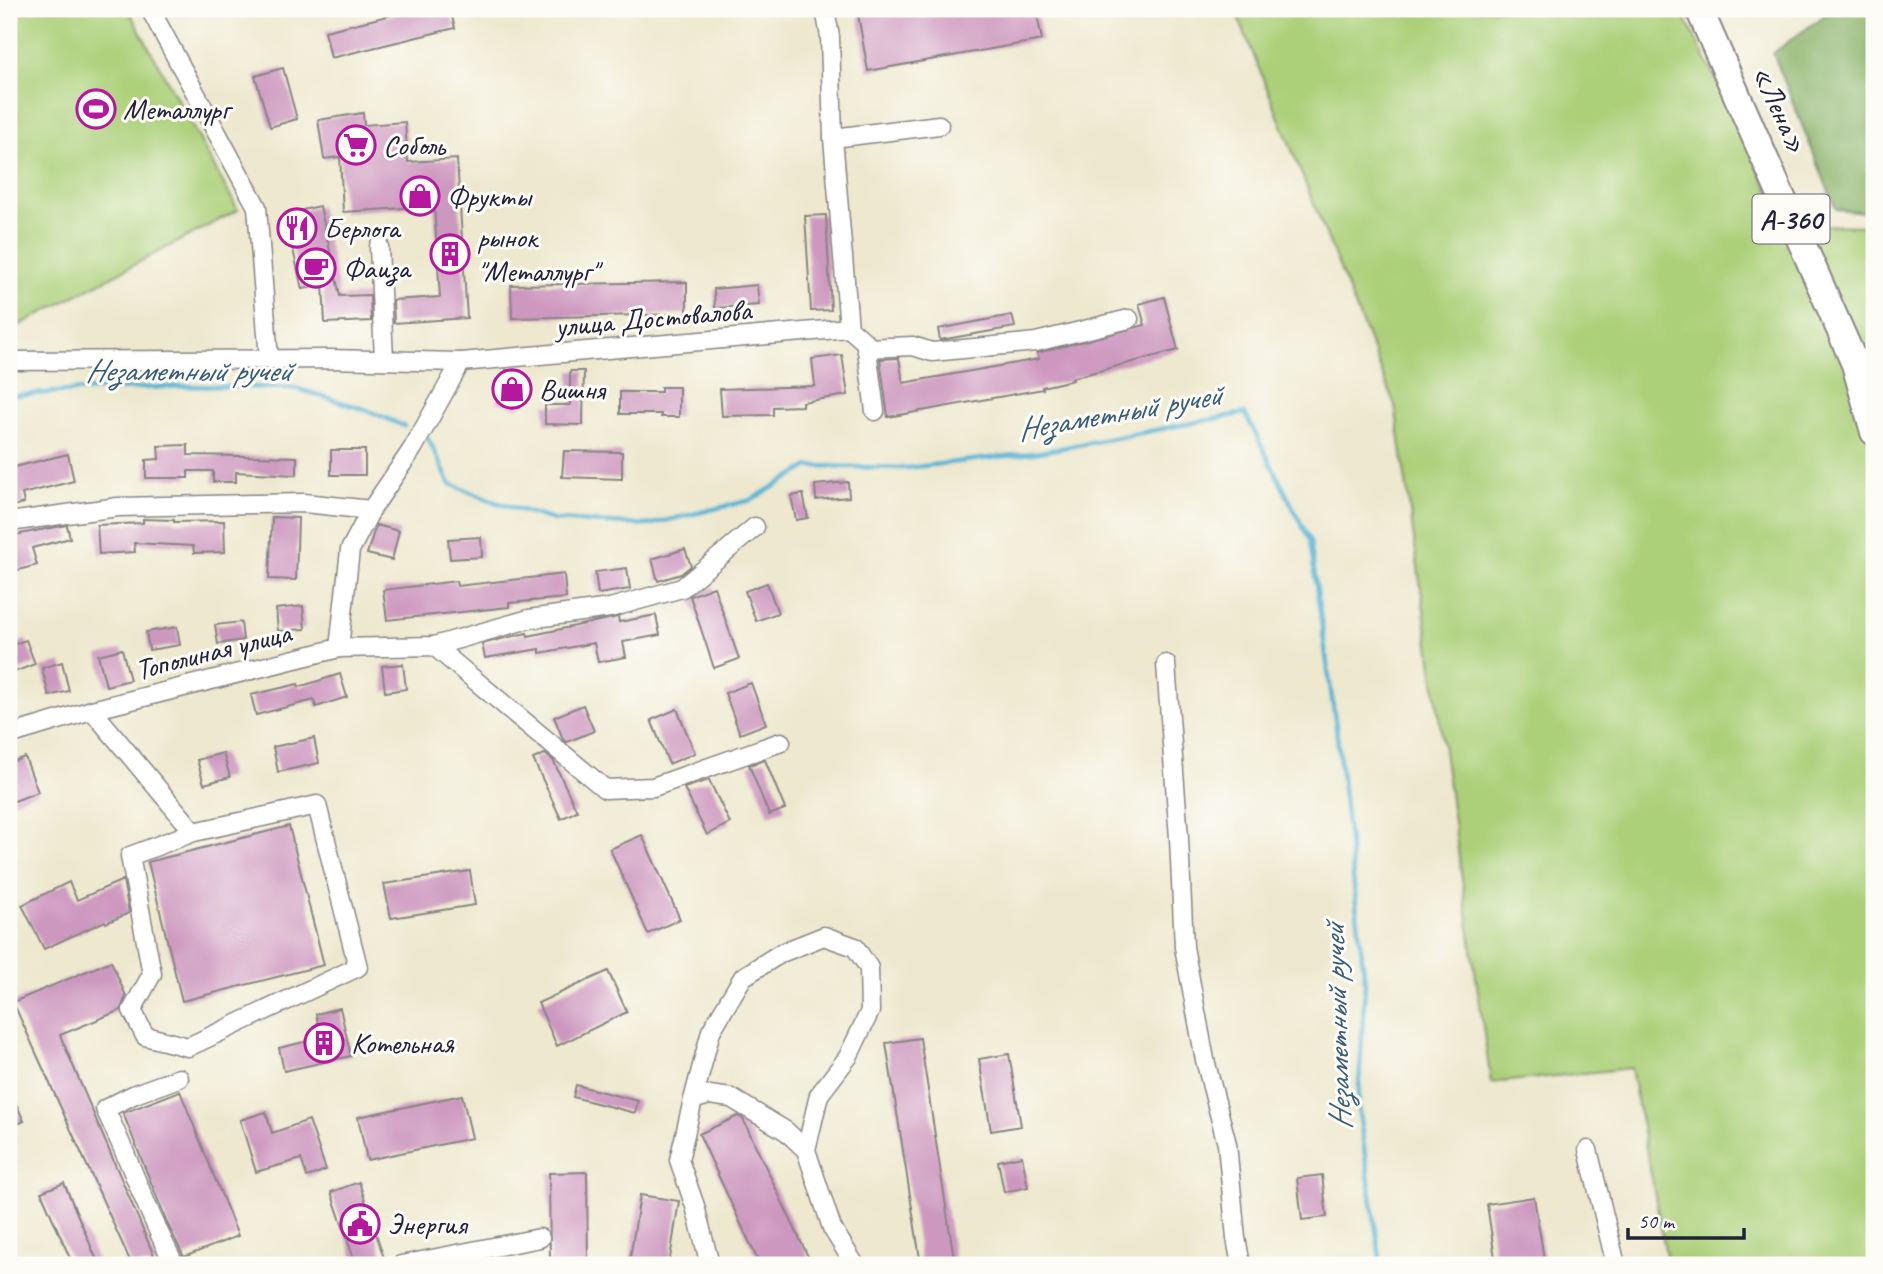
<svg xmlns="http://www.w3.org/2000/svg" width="1883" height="1274" font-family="Caveat,sans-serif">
	<rect width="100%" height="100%" fill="#fdfcf7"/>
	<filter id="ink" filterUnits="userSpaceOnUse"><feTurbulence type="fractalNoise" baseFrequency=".0143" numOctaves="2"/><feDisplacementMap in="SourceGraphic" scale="14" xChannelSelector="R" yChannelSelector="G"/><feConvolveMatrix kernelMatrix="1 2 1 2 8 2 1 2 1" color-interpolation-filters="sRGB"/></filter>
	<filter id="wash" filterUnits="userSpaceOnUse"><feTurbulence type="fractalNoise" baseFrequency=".00686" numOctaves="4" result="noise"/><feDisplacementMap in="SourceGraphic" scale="28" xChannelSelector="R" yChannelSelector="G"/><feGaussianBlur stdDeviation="1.57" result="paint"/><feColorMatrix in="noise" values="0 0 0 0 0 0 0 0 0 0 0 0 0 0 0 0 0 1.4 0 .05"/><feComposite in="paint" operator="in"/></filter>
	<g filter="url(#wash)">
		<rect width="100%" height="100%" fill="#ede8ce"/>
		<g fill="#acd079" stroke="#67795a" stroke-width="2">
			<path d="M 9,9 L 128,9 L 238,210 L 16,327 L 9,328 Z"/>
			<path d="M 1235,9 L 1681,9 L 1786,225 L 1874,226 L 1874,1265 L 1668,1265 L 1631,1068 L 1491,1083 L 1395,405 Z"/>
		</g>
		<path fill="#89b269" stroke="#566a52" stroke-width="2" d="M 1833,9 L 1874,9 L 1874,213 L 1836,209 L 1773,53 Z"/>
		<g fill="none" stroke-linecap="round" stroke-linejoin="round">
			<g stroke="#56b3d4" stroke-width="4.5">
				<path d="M 9,396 L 71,391 L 189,386 L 295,388 L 367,410 L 404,426"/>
				<path d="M 428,438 L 450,484 L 495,502 L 553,520 L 648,525 L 751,500 L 809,466 L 907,468 L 1040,452 L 1245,413 L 1310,541 L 1336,727 L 1365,983 L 1358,1106 L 1381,1265"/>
			</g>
		</g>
		<g id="blocks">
			<g fill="#cd98bf">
				<path d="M 417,9 L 450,9 L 455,28 L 331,58 L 325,31 Z"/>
				<path d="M 857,9 L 1036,9 L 1042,40 L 868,71 Z"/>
				<path d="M 283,68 L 297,119 L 270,127 L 255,76 Z"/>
				<path d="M 363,113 L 364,125 L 405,122 L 408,162 L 457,159 L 467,318 L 394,323 L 393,300 L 440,297 L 434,206 L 343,212 L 340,157 L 324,159 L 318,120 Z"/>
				<path d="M 320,206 L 340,296 L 370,295 L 371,321 L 325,323 L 323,285 L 302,289 L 285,214 Z"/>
				<path d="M 826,215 L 831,310 L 811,311 L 805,216 Z"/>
				<path d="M 687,282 L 687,314 L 512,318 L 511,285 Z"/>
				<path d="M 757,285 L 759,305 L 715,308 L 714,289 Z"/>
				<path d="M 1164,297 L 1178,350 L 1072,378 L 1073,380 L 1042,387 L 1043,389 L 888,417 L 880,359 L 899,358 L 903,383 L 1039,359 L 1037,353 L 1145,325 L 1139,304 Z"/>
				<path d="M 1012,315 L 1015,327 L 940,340 L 938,329 Z"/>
				<path d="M 842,355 L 848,395 L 802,402 L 802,406 L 773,407 L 773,415 L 722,416 L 720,389 L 815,386 L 812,359 Z"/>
				<path d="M 506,370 L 528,377 L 519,408 L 497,402 Z"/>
				<path d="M 570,371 L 584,371 L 583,425 L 545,424 L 545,405 L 570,405 Z"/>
				<path d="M 661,387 L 679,387 L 679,417 L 661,417 L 661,414 L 620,414 L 620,392 L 661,392 Z"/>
				<path d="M 188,445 L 188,455 L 297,457 L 297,475 L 236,472 L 236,482 L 213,482 L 213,471 L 188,471 L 188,478 L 146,478 L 146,460 L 159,459 L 158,446 Z"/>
				<rect x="331" y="450" width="34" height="25"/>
				<path d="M 564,451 L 622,452 L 622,479 L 562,477 Z"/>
				<path d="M 68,454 L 74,481 L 22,494 L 24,503 L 9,507 L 9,461 L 12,461 L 14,467 Z"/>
				<path d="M 848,482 L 849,497 L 816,500 L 815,485 Z"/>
				<path d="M 803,494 L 808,518 L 796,520 L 791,496 Z"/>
				<path d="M 272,517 L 298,518 L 296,580 L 269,579 Z"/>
				<path d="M 143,519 L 174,520 L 174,522 L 224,521 L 225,552 L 194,553 L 193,546 L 134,543 L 135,552 L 99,554 L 97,525 L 143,523 Z"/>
				<path d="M 67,525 L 70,538 L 32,548 L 37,565 L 11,572 L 9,536 Z"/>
				<path d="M 376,525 L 399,531 L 392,560 L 367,554 Z"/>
				<path d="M 481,537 L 482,557 L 450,559 L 448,539 Z"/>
				<path d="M 685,549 L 691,566 L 681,574 L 658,581 L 652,559 Z"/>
				<path d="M 627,568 L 630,589 L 598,594 L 595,572 Z"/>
				<path d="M 564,574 L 566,598 L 509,603 L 509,607 L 387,620 L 383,590 L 456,581 L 457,586 Z"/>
				<path d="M 767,583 L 778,613 L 756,621 L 745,591 Z"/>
				<path d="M 714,587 L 739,659 L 714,668 L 690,596 Z"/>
				<path d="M 303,606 L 305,629 L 278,631 L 276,609 Z"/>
				<path d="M 656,615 L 660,635 L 623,642 L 626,657 L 598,662 L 594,643 L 540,653 L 540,649 L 485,658 L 482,644 L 509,637 L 527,633 L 528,636 L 618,617 L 619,622 Z"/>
				<path d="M 241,622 L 243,640 L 218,644 L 215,625 Z"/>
				<path d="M 177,627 L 180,645 L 149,650 L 146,632 Z"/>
				<path d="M 26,640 L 35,664 L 12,673 L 9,664 L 9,646 Z"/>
				<path d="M 122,649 L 130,680 L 106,686 L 98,655 Z"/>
				<path d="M 62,662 L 69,691 L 49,696 L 42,668 Z"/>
				<path d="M 403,664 L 406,689 L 385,692 L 382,666 Z"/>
				<path d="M 340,674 L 347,697 L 316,707 L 314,700 L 256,715 L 251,695 L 298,684 L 299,687 Z"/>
				<path d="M 751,683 L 766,724 L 740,734 L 725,693 Z"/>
				<path d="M 583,705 L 594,731 L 567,742 L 563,739 L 554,717 Z"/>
				<path d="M 677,709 L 695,753 L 669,764 L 651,720 Z"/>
				<path d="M 314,738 L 319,763 L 278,772 L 273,747 Z"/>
				<path d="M 223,753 L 230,777 L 204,784 L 197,760 Z"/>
				<path d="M 545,754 L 553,760 L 577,811 L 561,819 L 533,759 Z"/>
				<path d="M 25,757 L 38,792 L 9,803 L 9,763 Z"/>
				<path d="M 765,760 L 785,809 L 769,815 L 749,765 Z"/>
				<path d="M 709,780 L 730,823 L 707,835 L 684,788 Z"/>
				<path d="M 289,826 L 324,965 L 182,1001 L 148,862 Z"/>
				<path d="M 642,835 L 680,919 L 648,934 L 610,849 Z"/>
				<path d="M 470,871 L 475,905 L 391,918 L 384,884 Z"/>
				<path d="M 123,880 L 129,913 L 106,923 L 105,921 L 44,949 L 22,905 L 69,882 L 77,900 Z"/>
				<path d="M 111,961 L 126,996 L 121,1010 L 60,1035 L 158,1265 L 132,1265 L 13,1002 Z"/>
				<path d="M 608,971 L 627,1012 L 557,1046 L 538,1003 Z"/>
				<path d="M 340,1008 L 351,1056 L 284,1071 L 279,1048 L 321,1038 L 316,1014 Z"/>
				<path d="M 920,1038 L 955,1265 L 921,1265 L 886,1043 Z"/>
				<path d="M 1009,1054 L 1021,1126 L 991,1131 L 979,1059 Z"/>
				<path d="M 576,1085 L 638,1101 L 635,1113 L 573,1097 Z"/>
				<path d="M 9,1088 L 24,1121 L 9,1128 Z"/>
				<path d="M 180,1091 L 238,1236 L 184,1257 L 168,1225 L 123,1113 Z"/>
				<path d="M 462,1095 L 472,1138 L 367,1160 L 358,1117 Z"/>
				<path d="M 266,1112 L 272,1133 L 309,1120 L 326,1170 L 307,1177 L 301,1159 L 256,1172 L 240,1120 Z"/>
				<path d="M 738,1116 L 743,1119 L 812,1265 L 760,1265 L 699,1134 Z"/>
				<path d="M 1022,1156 L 1028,1187 L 1004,1192 L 998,1161 Z"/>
				<path d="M 587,1172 L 588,1265 L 550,1265 L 549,1173 Z"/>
				<path d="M 1322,1175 L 1327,1217 L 1302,1220 L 1297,1178 Z"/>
				<path d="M 359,1182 L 385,1261 L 373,1265 L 356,1265 L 331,1192 Z"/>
				<path d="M 64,1183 L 99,1265 L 73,1265 L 41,1192 Z"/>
				<path d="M 640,1195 L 679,1201 L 669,1265 L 629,1265 Z"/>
				<path d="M 1534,1197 L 1545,1265 L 1496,1265 L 1487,1204 Z"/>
			</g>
		</g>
	</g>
	<g filter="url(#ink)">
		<use href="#blocks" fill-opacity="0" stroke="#888584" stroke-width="2"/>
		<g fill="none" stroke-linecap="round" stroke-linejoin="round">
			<g stroke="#888584" stroke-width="21">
				<g id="minor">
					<path d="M 150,9 L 257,207 L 269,359"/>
					<path d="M 825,9 L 830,37 L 833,138 L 849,328 L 866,343 L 875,411"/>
					<path d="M 833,138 L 939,125"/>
					<path d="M 379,246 L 384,360"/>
					<path d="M 866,348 L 913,346 L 932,352 L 1036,342 L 1129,319"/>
					<path d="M 9,361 L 328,359 L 461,362 L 849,328"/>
					<path d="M 9,522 L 118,507 L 304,503 L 371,510"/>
					<path d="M 434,646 L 529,619 L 610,608 L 682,588 L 755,527"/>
					<path d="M 339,648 L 350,550 L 371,510 L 413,448 L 461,362"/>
					<path d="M 1166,664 L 1179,838 L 1184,947 L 1205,1060 L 1227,1144 L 1236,1238 L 1241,1265"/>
					<path d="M 92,710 L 194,832 L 317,805 L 358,967 L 188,1047 L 145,1036 L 132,1010 L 152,974 L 130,856 L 194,832"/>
					<path d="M 9,735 L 92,710 L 339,648 L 434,646 L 605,789 L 653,787 L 781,742"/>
					<path d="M 693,1100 L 711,1031 L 743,977 L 781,953 L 824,936 L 855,947 L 869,968 L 870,1011 L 848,1057 L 819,1095 L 806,1150"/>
					<path d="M 1588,1150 L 1616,1265"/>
					<path d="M 175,1265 C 148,1215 130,1160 105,1109 L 135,1094 L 179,1078"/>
					<path d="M 401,1265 L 540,1238"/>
					<path d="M 710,1265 L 695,1206 L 679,1160 L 693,1100 L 709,1095 L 731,1098 L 786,1131 L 806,1150 L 832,1228 L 855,1265"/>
				</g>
			</g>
			<g stroke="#888584" stroke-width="30">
				<path id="highway" d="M 1699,9 L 1855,364 L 1874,432"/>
			</g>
			<use href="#minor" stroke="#fff" stroke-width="18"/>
			<use href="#highway" stroke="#fff" stroke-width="26"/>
		</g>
	</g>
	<defs>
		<g id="stadium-ring" transform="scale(2.0125)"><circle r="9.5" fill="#fdfcf7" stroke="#b5179e" stroke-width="1.5"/><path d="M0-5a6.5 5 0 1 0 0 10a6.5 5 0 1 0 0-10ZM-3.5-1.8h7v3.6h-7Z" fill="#b5179e"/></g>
		<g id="supermarket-ring" transform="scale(2.0125)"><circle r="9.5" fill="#fdfcf7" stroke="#b5179e" stroke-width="1.5"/><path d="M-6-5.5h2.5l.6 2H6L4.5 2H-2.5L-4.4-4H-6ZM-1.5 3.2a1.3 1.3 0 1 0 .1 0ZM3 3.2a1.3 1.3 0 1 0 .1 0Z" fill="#b5179e"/></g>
		<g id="shop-ring" transform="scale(2.0125)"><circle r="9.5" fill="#fdfcf7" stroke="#b5179e" stroke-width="1.5"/><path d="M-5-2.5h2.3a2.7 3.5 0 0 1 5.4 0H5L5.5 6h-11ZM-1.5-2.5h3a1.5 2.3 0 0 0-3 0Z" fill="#b5179e"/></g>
		<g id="restaurant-ring" transform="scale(2.0125)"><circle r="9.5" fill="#fdfcf7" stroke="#b5179e" stroke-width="1.5"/><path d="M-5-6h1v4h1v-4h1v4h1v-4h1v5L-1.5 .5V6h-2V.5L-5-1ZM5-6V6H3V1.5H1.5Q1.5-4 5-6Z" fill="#b5179e"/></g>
		<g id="building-ring" transform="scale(2.0125)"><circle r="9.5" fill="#fdfcf7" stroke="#b5179e" stroke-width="1.5"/><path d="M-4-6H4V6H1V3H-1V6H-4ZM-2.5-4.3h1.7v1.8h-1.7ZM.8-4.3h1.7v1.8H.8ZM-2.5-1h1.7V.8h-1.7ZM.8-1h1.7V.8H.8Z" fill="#b5179e"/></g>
		<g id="cafe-ring" transform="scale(2.0125)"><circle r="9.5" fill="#fdfcf7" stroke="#b5179e" stroke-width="1.5"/><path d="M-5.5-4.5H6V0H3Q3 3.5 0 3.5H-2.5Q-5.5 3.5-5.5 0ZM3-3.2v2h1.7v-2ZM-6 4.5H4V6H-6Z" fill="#b5179e"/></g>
		<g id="civic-ring" transform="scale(2.0125)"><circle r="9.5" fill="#fdfcf7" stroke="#b5179e" stroke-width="1.5"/><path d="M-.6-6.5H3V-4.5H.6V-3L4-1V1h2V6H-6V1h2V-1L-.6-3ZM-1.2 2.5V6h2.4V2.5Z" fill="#b5179e"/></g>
	</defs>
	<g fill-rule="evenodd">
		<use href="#stadium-ring" x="96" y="109"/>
		<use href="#supermarket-ring" x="356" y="145"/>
		<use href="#shop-ring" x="420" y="196"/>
		<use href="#restaurant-ring" x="297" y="228"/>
		<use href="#building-ring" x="450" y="254"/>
		<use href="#cafe-ring" x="316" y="268"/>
		<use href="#shop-ring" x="512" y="389"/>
		<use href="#building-ring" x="324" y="1043"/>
		<use href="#civic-ring" x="360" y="1224"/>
	</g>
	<g text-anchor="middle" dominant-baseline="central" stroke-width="6" stroke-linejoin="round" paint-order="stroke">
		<rect fill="#fdfcf7" stroke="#646373" stroke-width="2" x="1752.5" y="194.5" width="77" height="49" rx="5"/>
		<g font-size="28" font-weight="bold" fill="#22223b">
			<text x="1791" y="219">А-360</text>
		</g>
		<g font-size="30" fill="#22223b" stroke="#fdfcf7" text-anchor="start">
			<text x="123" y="109">Металлург</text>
			<text x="383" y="145">Соболь</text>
			<text x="447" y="196">Фрукты</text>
			<text x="324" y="228">Берлога</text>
			<text x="477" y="237">рынок<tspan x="477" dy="34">"Металлург"</tspan></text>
			<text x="343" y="268">Фаиза</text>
			<text x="539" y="389">Вишня</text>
			<text x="351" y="1043">Котельная</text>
			<text x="387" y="1224">Энергия</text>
		</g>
		<g font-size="30" fill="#22223b" stroke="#fdfcf7">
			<text transform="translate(1780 109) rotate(66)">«Лена»</text>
			<text transform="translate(653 318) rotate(-5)">улица Достовалова</text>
			<text transform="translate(213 651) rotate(-14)">Тополиная улица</text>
		</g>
		<g font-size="32" font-style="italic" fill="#375c78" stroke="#fdfcf7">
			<text x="188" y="370">Незаметный ручей</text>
			<text transform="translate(1119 412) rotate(-10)">Незаметный ручей</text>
			<text transform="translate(1337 1027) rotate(-92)">Незаметный ручей</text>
		</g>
	</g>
	<rect width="1883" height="1274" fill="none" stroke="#fdfcf7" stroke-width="35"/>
	<path d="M1628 1228v10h116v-10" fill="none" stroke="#22223b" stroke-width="3.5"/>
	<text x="1638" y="1228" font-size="21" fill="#22223b" stroke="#fdfcf7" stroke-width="5" paint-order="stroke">50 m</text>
</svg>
